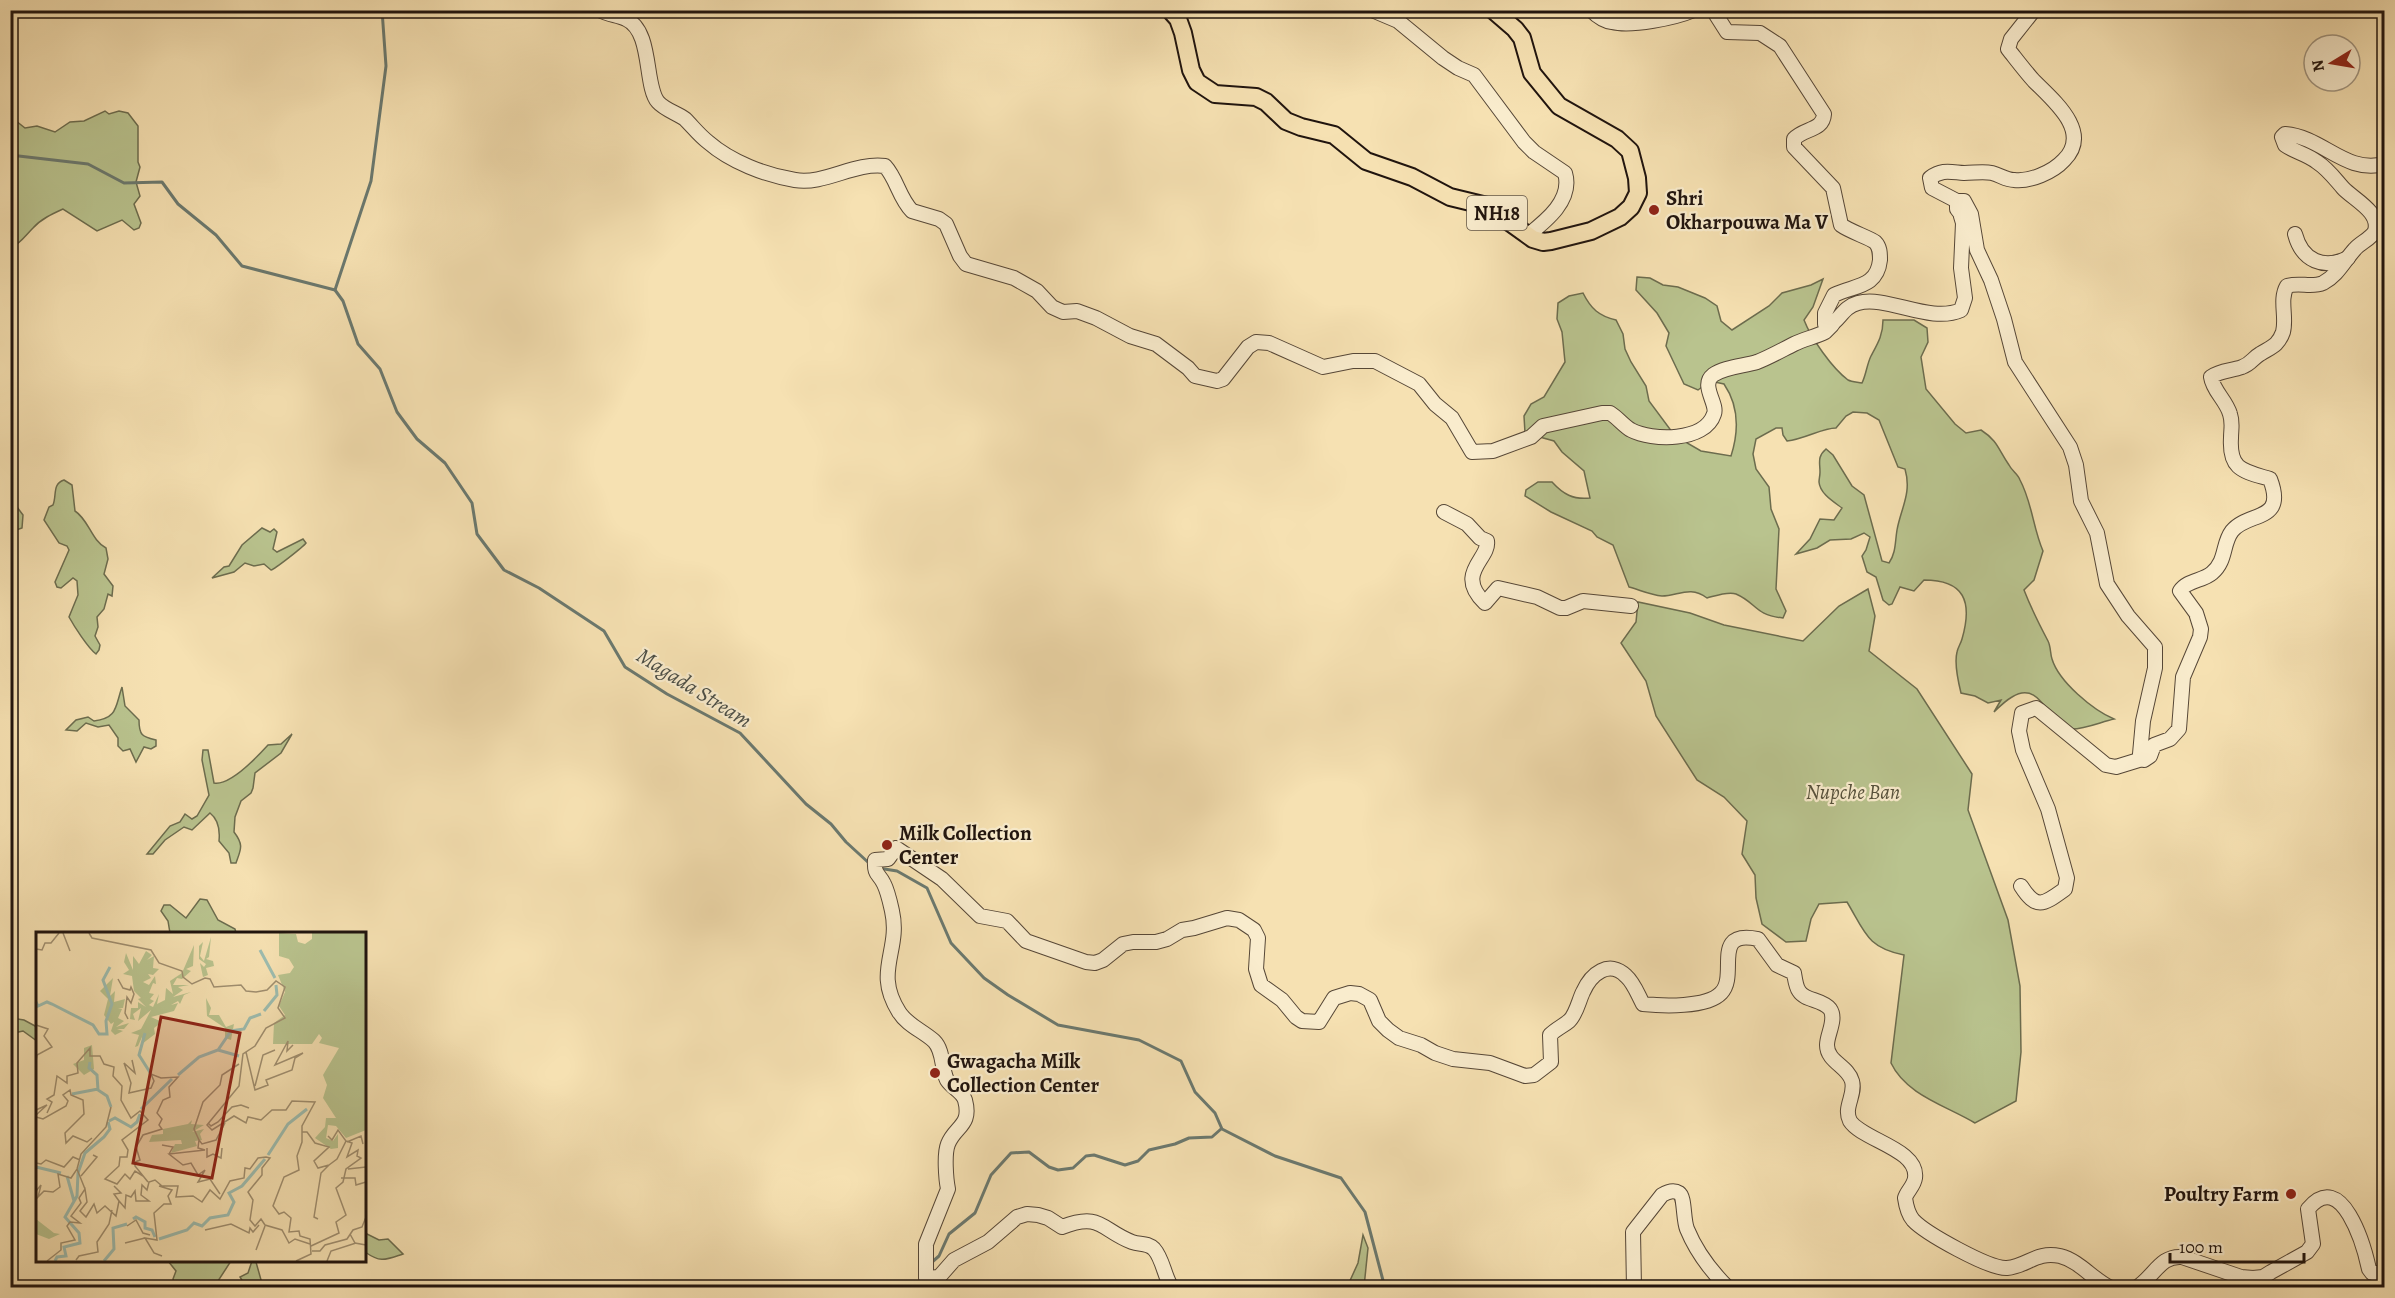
<svg xmlns="http://www.w3.org/2000/svg" width="2395" height="1298" font-family="Alegreya,serif">
	<rect width="100%" height="100%" fill="#f6e1b2"/>
	<filter id="stains"><feTurbulence type="fractalNoise" baseFrequency=".00333" numOctaves="4"/><feColorMatrix values="0 0 0 0 .2 0 0 0 0 .09 0 0 0 0 .02 0 0 0 .5 -.17"/></filter>
	<radialGradient id="worn" r=".72"><stop offset=".6" stop-color="#630" stop-opacity="0"/><stop offset="1" stop-color="#630" stop-opacity=".3"/></radialGradient>
	<g fill="#b9c38e" stroke="#6c6c4e" stroke-width="1.5">
		<path d="M 105,111 L 109,114 L 119,111 L 128,113 L 138,126 L 138,162 L 140,167 L 136,182 L 140,196 L 134,204 L 141,223 L 139,228 L 134,230 L 122,220 L 97,231 L 63,209 C 52,214 41,219 33,228 C 25,236 21,243 11,248 L 11,117 L 25,128 L 37,126 L 55,132 L 70,122 L 84,121 Z"/>
		<path d="M 1637,277 L 1650,278 L 1663,285 L 1678,287 L 1705,298 L 1717,306 L 1721,321 L 1732,330 L 1769,306 L 1782,293 L 1811,285 L 1823,279 L 1813,307 L 1804,320 C 1811,338 1832,368 1848,380 C 1852,382 1858,382 1862,383 C 1866,375 1867,364 1871,356 C 1878,343 1883,335 1883,320 L 1914,320 L 1927,328 L 1928,342 L 1921,357 L 1926,389 L 1955,424 L 1966,433 L 1981,430 C 1998,441 1998,449 2009,465 C 2012,471 2018,474 2020,480 C 2032,502 2033,528 2043,551 L 2034,580 L 2024,590 C 2031,608 2039,624 2048,641 C 2051,647 2050,653 2052,659 C 2059,682 2093,710 2114,719 C 2101,722 2085,729 2072,729 C 2048,729 2043,678 2012,697 C 2005,701 1999,707 1994,712 L 2001,700 L 1988,703 L 1975,696 L 1961,693 C 1958,681 1954,664 1957,652 C 1958,647 1961,643 1962,639 C 1973,601 1964,580 1924,580 L 1914,591 L 1900,587 L 1892,604 L 1889,605 L 1883,600 L 1876,577 L 1867,572 L 1862,556 L 1866,550 L 1870,537 L 1864,533 L 1851,539 L 1830,540 L 1817,548 L 1796,554 L 1810,539 L 1820,519 L 1834,520 L 1842,508 C 1834,502 1820,494 1819,482 C 1819,479 1820,476 1820,472 C 1820,462 1817,457 1826,449 L 1833,455 L 1852,486 L 1864,495 L 1882,561 L 1889,563 C 1896,553 1895,542 1897,530 C 1901,508 1912,493 1905,469 L 1898,467 L 1879,420 L 1867,413 L 1853,412 L 1846,416 L 1836,428 C 1822,428 1805,439 1787,441 L 1783,435 L 1782,428 L 1776,428 L 1756,439 L 1753,454 L 1756,469 L 1769,487 L 1771,509 L 1779,529 L 1776,589 L 1786,611 L 1783,618 C 1754,615 1757,603 1736,594 C 1728,591 1715,596 1707,598 C 1690,585 1678,596 1662,596 C 1651,595 1640,590 1629,587 L 1613,545 L 1597,537 L 1592,531 L 1551,512 L 1525,496 L 1526,490 L 1538,482 L 1552,482 C 1563,494 1573,500 1590,498 L 1584,471 L 1562,452 L 1554,441 L 1525,433 L 1524,416 L 1531,404 L 1544,397 L 1565,362 L 1562,332 L 1557,319 L 1558,303 L 1569,296 L 1583,293 C 1591,309 1599,316 1616,320 L 1623,334 L 1625,349 L 1631,362 L 1646,386 L 1649,401 L 1675,436 L 1701,451 L 1731,456 C 1739,431 1739,406 1724,384 L 1710,381 L 1698,390 L 1684,384 L 1666,346 L 1669,333 L 1657,313 L 1636,290 Z"/>
		<path d="M 64,480 L 72,485 L 75,511 C 89,520 91,540 106,548 L 108,559 L 104,574 L 113,586 L 112,596 L 108,594 L 104,609 L 97,617 L 98,627 L 95,636 L 100,645 L 99,650 L 96,654 C 88,648 74,626 69,617 L 78,595 L 77,581 L 73,578 L 61,588 L 57,587 L 55,582 L 69,550 L 67,546 L 59,543 L 44,520 L 49,507 L 53,505 C 57,495 52,484 64,480 Z"/>
		<path d="M 17,507 L 23,515 L 22,528 L 11,532 L 11,517 Z"/>
		<path d="M 262,528 L 270,532 L 274,529 L 277,532 L 273,549 L 277,552 L 303,539 L 306,543 C 303,547 275,569 271,570 L 264,564 L 254,566 L 245,563 L 234,572 L 212,578 L 224,567 L 229,566 L 242,545 Z"/>
		<path d="M 1868,589 L 1875,616 L 1869,651 L 1917,689 L 1972,774 L 1968,810 L 2008,920 L 2020,986 L 2021,1052 L 2016,1101 L 1975,1123 C 1947,1106 1906,1095 1891,1063 L 1904,955 C 1867,948 1865,932 1847,902 L 1819,904 L 1811,919 L 1806,941 L 1786,942 L 1762,924 L 1756,898 L 1755,875 L 1742,854 L 1747,821 L 1724,797 L 1697,780 L 1656,716 L 1646,681 L 1621,643 L 1636,622 L 1638,602 L 1690,613 L 1724,625 L 1803,641 L 1839,606 Z"/>
		<path d="M 122,687 L 125,706 L 139,720 C 139,735 142,737 156,740 L 156,746 L 151,749 L 144,747 L 136,762 L 130,749 L 123,751 L 118,746 L 118,738 L 109,725 L 98,727 L 86,723 L 77,731 L 66,730 L 76,720 L 88,717 L 94,721 C 118,718 115,707 122,687 Z"/>
		<path d="M 292,734 L 281,753 L 255,773 L 253,788 L 251,793 L 241,801 L 235,817 L 234,832 C 244,845 241,849 236,863 L 231,863 L 229,853 L 219,841 C 220,831 219,820 210,813 L 192,830 L 184,827 L 165,840 L 153,854 L 147,854 L 170,826 L 180,822 L 185,814 L 192,819 L 197,816 L 209,795 L 202,760 L 203,750 L 208,750 L 214,783 C 230,786 258,756 268,745 L 281,744 Z"/>
		<path d="M 200,899 L 207,900 L 218,920 L 235,929 L 236,933 L 170,933 L 168,921 L 161,911 L 164,905 L 170,905 L 186,918 Z"/>
		<path d="M 11,1018 L 24,1020 L 37,1027 L 37,1041 L 23,1031 L 14,1033 L 11,1036 Z"/>
		<path d="M 365,1233 L 379,1240 L 388,1239 L 403,1254 C 385,1260 381,1263 365,1252 Z"/>
		<path d="M 1363,1235 L 1368,1248 L 1364,1287 L 1329,1287 L 1348,1285 L 1358,1263 Z"/>
		<path d="M 168,1261 L 231,1261 L 218,1281 L 210,1288 L 175,1287 L 173,1279 L 176,1271 Z"/>
		<path d="M 252,1261 L 256,1262 L 263,1287 L 246,1287 L 240,1277 L 248,1273 Z"/>
	</g>
	<g fill="none" stroke-linecap="round" stroke-linejoin="round">
		<g stroke="#6b796f" stroke-width="3">
			<path d="M 10,155 L 88,164 L 124,183 L 162,182 L 178,204 L 216,235 L 242,266 L 335,290 L 343,301 L 358,344 L 380,369 L 397,412 L 417,439 L 445,463 L 472,503 L 477,534 L 504,570 L 539,588 L 604,631 L 625,667 L 667,694 L 740,733 L 806,804 L 831,824 L 846,842 L 870,864"/>
			<path d="M 335,290 L 371,181 L 386,66 L 382,10"/>
			<path d="M 878,868 L 897,871 L 927,888 L 951,943 L 984,978 L 1008,995 L 1058,1025 L 1139,1040 L 1181,1061 L 1195,1092 L 1215,1113 L 1222,1129 L 1275,1156 L 1341,1178 L 1365,1212 L 1385,1288"/>
			<path d="M 931,1263 L 939,1256 L 949,1234 L 975,1213 L 991,1175 L 1011,1153 L 1029,1152 L 1049,1167 L 1058,1170 L 1073,1168 L 1086,1156 L 1094,1155 L 1125,1165 L 1138,1161 L 1149,1150 L 1175,1144 L 1189,1138 L 1212,1137 L 1221,1129"/>
		</g>
		<g stroke="#564737" stroke-width="16">
			<g id="minor">
				<path d="M 600,10 C 608,15 618,15 626,19 C 653,31 644,86 658,102 C 665,110 677,113 685,119 C 693,127 699,135 708,142 C 731,162 765,175 795,180 C 825,185 854,162 885,166 C 897,179 899,198 912,211 L 939,219 L 946,224 L 960,256 L 966,264 L 1014,278 L 1037,291 L 1052,307 L 1063,312 L 1077,311 L 1096,318 L 1130,336 L 1156,344 L 1188,368 L 1195,376 L 1217,381 L 1223,379 L 1248,347 L 1256,342 L 1269,343 L 1323,367 L 1353,361 L 1375,361 L 1419,384 L 1435,404 L 1452,418 L 1472,452 L 1493,451 L 1531,437 L 1543,426 L 1602,413 L 1610,413 C 1618,418 1624,426 1631,430 C 1652,441 1705,442 1714,414 C 1718,404 1700,385 1713,375 C 1724,367 1744,366 1757,362 C 1770,357 1782,350 1794,344 C 1804,339 1815,337 1825,332 L 1832,325"/>
				<path d="M 1372,10 L 1398,21 L 1443,58 L 1458,68 L 1474,75 L 1524,142 L 1534,152 L 1565,173 C 1573,200 1546,221 1527,236"/>
				<path d="M 1591,10 C 1597,16 1604,21 1612,22 C 1631,27 1675,18 1694,10"/>
				<path d="M 1713,10 L 1727,32 L 1760,33 L 1780,46 L 1824,114 C 1823,131 1804,128 1794,139 L 1794,147 L 1833,188 L 1841,225 C 1849,231 1870,238 1875,242 C 1880,247 1880,253 1880,260 C 1877,288 1854,285 1834,295 L 1825,313 L 1825,324 L 1829,326 C 1840,320 1843,307 1858,303 C 1887,295 1930,324 1961,310 L 1965,298 L 1961,268 L 1963,223 L 1960,213 L 1957,209 L 1957,201 L 1964,201 L 1971,214 L 1977,250 L 1991,280 L 2004,319 L 2015,362 L 2070,447 L 2076,465 L 2081,501 L 2097,533 L 2107,584 L 2128,616 L 2155,647 L 2155,668 L 2143,721 L 2140,754 L 2144,760 L 2150,756 L 2154,745 L 2170,739 L 2179,729 L 2183,677 L 2200,637 L 2201,629 L 2196,613 L 2180,591 C 2187,580 2203,581 2212,573 C 2227,560 2222,544 2232,531 C 2248,511 2287,523 2270,479 C 2243,471 2229,470 2231,438 C 2231,429 2233,423 2230,414 C 2226,400 2213,391 2211,377 C 2221,370 2231,371 2242,367 C 2251,364 2253,358 2260,354 C 2271,347 2278,346 2283,332 C 2287,317 2279,300 2287,286 C 2299,282 2312,288 2323,283 C 2338,275 2344,261 2355,249 C 2360,243 2372,238 2375,231 C 2381,212 2353,199 2343,188 C 2335,179 2328,169 2317,162 C 2307,154 2295,152 2285,145 L 2282,137 L 2285,134 C 2323,137 2345,174 2384,164"/>
				<path d="M 1957,201 L 1932,188 L 1930,178 C 1942,169 1950,172 1964,173 C 1974,173 1983,171 1992,173 C 2000,175 2006,180 2014,180 C 2030,182 2053,172 2064,160 C 2092,132 2054,101 2034,81 C 2025,71 2016,59 2008,49 L 2011,39 L 2034,10"/>
				<path d="M 2295,234 C 2302,261 2324,270 2348,258"/>
				<path d="M 1444,512 L 1467,524 L 1480,538 L 1487,541 C 1490,559 1454,573 1485,603 L 1498,588 L 1537,597 L 1560,608 L 1566,608 L 1583,601 L 1631,606"/>
				<path d="M 2021,886 C 2037,911 2044,904 2065,889 L 2067,878 L 2048,809 L 2023,750 L 2019,731 L 2022,713 L 2036,708 L 2039,710 L 2106,765 L 2116,767 L 2142,759"/>
				<path d="M 1172,1288 C 1164,1276 1163,1259 1154,1249 C 1147,1242 1140,1245 1132,1242 C 1101,1230 1101,1212 1062,1227 L 1048,1218 L 1038,1215 L 1027,1214 L 1017,1217 L 988,1242 L 954,1260 L 939,1277 L 926,1278 L 926,1244 L 948,1189 C 946,1179 944,1154 948,1144 C 955,1126 972,1126 965,1100 C 962,1091 952,1088 947,1080 C 941,1068 944,1051 934,1041 C 923,1031 907,1025 899,1012 C 873,971 901,951 892,911 C 890,902 888,892 884,884 C 879,873 874,876 875,860 L 888,859 L 896,848 L 942,879 L 980,916 L 1007,921 L 1026,941 L 1086,962 L 1095,963 L 1103,960 L 1123,944 L 1133,942 L 1156,942 L 1167,939 L 1182,930 L 1194,928 L 1227,918 L 1239,920 L 1254,930 L 1258,938 L 1256,969 L 1261,985 L 1282,1000 L 1296,1017 L 1302,1021 L 1319,1022 L 1334,998 L 1350,993 L 1359,994 L 1370,1000 L 1379,1021 L 1388,1030 L 1399,1038 L 1421,1045 L 1435,1053 L 1453,1059 L 1490,1063 L 1525,1076 L 1534,1075 L 1551,1062 L 1550,1035 C 1556,1029 1563,1026 1569,1021 C 1576,1015 1579,1000 1583,992 C 1591,974 1609,959 1626,976 C 1634,983 1638,995 1643,1004 C 1662,1006 1707,1008 1721,993 C 1739,975 1710,929 1758,939 L 1777,965 L 1794,973 C 1795,979 1796,987 1799,991 C 1805,1001 1822,999 1830,1009 C 1837,1019 1827,1034 1827,1045 C 1827,1062 1848,1066 1852,1081 C 1856,1095 1843,1107 1850,1121 C 1862,1140 1919,1149 1915,1178 C 1914,1186 1907,1191 1905,1198 C 1906,1205 1908,1214 1913,1220 C 1925,1233 1989,1269 2007,1268 C 2028,1266 2036,1251 2060,1256 C 2080,1261 2093,1280 2111,1288"/>
				<path d="M 1634,1288 L 1633,1232 L 1662,1195 C 1667,1192 1673,1189 1679,1193 C 1685,1197 1683,1219 1687,1229 C 1696,1251 1711,1271 1728,1288"/>
				<path d="M 2136,1288 C 2154,1277 2160,1255 2182,1257 L 2241,1277 L 2253,1278 L 2263,1277 L 2271,1272 L 2307,1252 L 2313,1244 L 2308,1209 C 2342,1168 2364,1246 2369,1269 L 2372,1273 L 2384,1273"/>
			</g>
		</g>
		<g stroke="#20140e" stroke-width="20">
			<path id="major" d="M 1170,10 L 1178,19 L 1183,33 L 1191,70 L 1197,82 L 1215,94 L 1256,97 L 1266,102 L 1286,121 L 1301,127 L 1334,135 L 1366,161 L 1412,177 L 1450,197 L 1487,206 L 1533,239 L 1543,242 L 1551,241 L 1591,231 L 1620,217 L 1631,207 L 1638,193 L 1637,178 L 1630,151 L 1617,139 L 1559,106 L 1532,73 L 1522,38 L 1515,29 L 1493,10"/>
		</g>
		<use href="#minor" stroke="#f9eccd" stroke-width="14"/>
		<use href="#major" stroke="#f6e1b2" stroke-width="16"/>
	</g>
	<g fill="#8f2418" stroke="#f9eccd" stroke-width="2">
		<circle cx="1654" cy="210" r="6"/>
		<circle cx="887" cy="845" r="6"/>
		<circle cx="935" cy="1073" r="6"/>
		<circle cx="2291" cy="1194" r="6"/>
	</g>
	<g text-anchor="middle" dominant-baseline="central" stroke-width="4.5" stroke-linejoin="round" paint-order="stroke">
		<rect fill="#f9eccd" stroke="#615547" stroke-width="1.5" x="1467" y="196" width="60" height="34" rx="4.5"/>
		<g font-size="20" font-weight="bold" fill="#20140e">
			<text x="1497" y="213">NH18</text>
		</g>
		<g font-size="21" font-weight="bold" fill="#20140e" stroke="#f9eccd" text-anchor="start">
			<text x="1666" y="198">Shri<tspan x="1666" dy="24">Okharpouwa Ma V</tspan></text>
			<text x="899" y="833">Milk Collection<tspan x="899" dy="24">Center</tspan></text>
			<text x="947" y="1061">Gwagacha Milk<tspan x="947" dy="24">Collection Center</tspan></text>
			<text x="2279" y="1194" text-anchor="end">Poultry Farm</text>
		</g>
		<g font-size="21" font-style="italic" fill="#56513b" stroke="#f9eccd">
			<text x="1853" y="792">Nupche Ban</text>
		</g>
		<g font-size="22" font-style="italic" fill="#4c4f47" stroke="#f9eccd">
			<text transform="translate(694 688) rotate(32)">Magada Stream</text>
		</g>
	</g>
	<g transform="translate(36 932)">
		<rect width="330" height="330" fill="#f6e1b2"/>
		<path d="M 243,1 L 260,2 L 262,10 L 269,12 L 276,7 L 276,1 L 330,1 L 330,198 L 310,206 L 300,194 L 292,193 L 290,206 L 297,209 L 302,202 L 302,216 L 295,217 L 279,206 L 289,195 L 290,186 L 300,186 L 287,166 L 291,153 L 287,143 L 303,116 L 283,111 L 286,106 L 283,102 L 276,112 L 237,112 L 238,91 L 249,83 L 243,74 L 249,60 L 242,43 L 254,41 L 258,35 L 253,27 L 243,24 ZM 175,5 L 173,25 L 170,27 L 177,29 L 178,34 L 170,36 L 172,43 L 167,45 L 164,31 L 168,35 L 170,32 L 163,27 L 163,14 L 167,10 L 164,24 L 168,29 ZM 158,13 L 157,34 L 150,37 L 155,39 L 146,47 L 141,46 L 137,53 L 153,53 L 142,55 L 147,58 L 137,65 L 155,60 L 148,63 L 144,72 L 142,69 L 135,73 L 142,71 L 138,79 L 115,85 L 126,90 L 118,96 L 119,102 L 106,112 L 106,105 L 102,114 L 99,115 L 103,103 L 95,101 L 105,97 L 115,78 L 102,89 L 105,76 L 97,82 L 99,88 L 94,87 L 95,76 L 102,76 L 102,70 L 110,75 L 102,67 L 105,66 L 98,59 L 96,44 L 87,42 L 93,38 L 88,30 L 90,21 L 97,38 L 97,24 L 103,32 L 110,19 L 116,23 L 111,28 L 118,24 L 117,36 L 123,37 L 117,43 L 112,42 L 115,46 L 107,50 L 113,53 L 119,44 L 120,52 L 117,51 L 113,61 L 118,62 L 114,67 L 118,69 L 113,73 L 117,75 L 123,62 L 121,72 L 129,68 L 130,56 L 137,62 L 134,49 L 146,41 ZM 77,46 L 74,64 L 79,59 L 78,70 L 89,67 L 87,76 L 82,76 L 86,77 L 82,86 L 88,89 L 80,95 L 93,91 L 88,97 L 81,97 L 87,99 L 79,103 L 75,99 L 78,90 L 75,92 L 68,83 L 72,67 L 64,59 ZM 170,66 L 175,76 L 173,83 L 183,83 L 190,95 L 198,92 L 195,108 L 189,106 L 189,96 L 171,84 ZM 56,113 L 58,137 L 48,143 L 37,132 L 48,128 L 48,116 ZM 156,188 L 155,192 L 168,193 L 156,200 L 168,197 L 164,202 L 166,208 L 159,209 L 161,214 L 135,221 L 139,212 L 146,212 L 145,208 L 113,210 L 116,203 L 127,202 L 127,197 L 152,192 ZM 0,287 L 18,301 L 24,302 L 13,307 L 0,302 Z" fill="#b9c38e"/>
		<path fill="none" stroke="#9dbdb0" stroke-width="3" d="M 224,18 L 239,46M 0,70 L 2,74 L 11,70 L 16,72 L 57,93 L 63,102 L 71,102 L 70,89 L 76,72 L 67,48 L 74,35M 228,79 L 241,63 L 240,53M 109,101 L 103,123 L 115,142M 182,118 L 203,124M 54,130 L 53,136 L 61,143 L 62,158 L 71,164 L 75,175M 142,143 L 163,125 L 182,118 L 195,99 L 208,97 L 214,86 L 225,82M 36,162 L 62,157M 105,177 L 136,147M 73,189 L 79,186 L 95,195 L 101,190 L 104,182M 232,223 L 252,192 L 271,177M 0,235 L 25,241M 31,244 L 38,269M 97,287 L 100,285 L 109,290 L 109,296 L 116,298 L 119,305M 123,307 L 151,298 L 158,291 L 166,294 L 174,286 L 192,283 L 198,270 L 193,261 L 206,254 L 229,227M 19,329 L 21,325 L 30,324 L 28,315 L 44,311 L 43,301 L 29,285 L 41,264 L 42,241 L 49,221 L 68,205 L 74,197 L 72,190M 68,329 L 78,317 L 77,296 L 91,292"/>
		<path fill="none" stroke="#a08f70" stroke-width="1.5" d="M 27,1 L 34,19M 53,1 L 56,6 L 115,18 L 123,31 L 146,39 L 147,45 L 156,52 L 169,46 L 174,47 L 178,55 L 205,53 L 210,59 L 220,60 L 231,58 L 240,49 L 249,55 L 242,76 L 249,86 L 230,96 L 219,114 L 207,122 L 203,154 L 171,193 L 176,198 L 198,184 L 210,191 L 212,185 L 225,188 L 236,178 L 250,178 L 256,169 L 279,170 L 266,194 L 266,210 L 261,224 L 263,238 L 248,245 L 237,274 L 243,282 L 248,280 L 255,286 L 253,300 L 263,299 L 264,304 L 274,307 L 275,322 L 260,329M 0,17 L 6,18 L 9,11 L 15,11 L 23,1M 82,47 L 87,56 L 94,58 L 95,55 L 98,62 L 95,71 L 91,65 L 89,81 L 92,87M 0,93 L 12,97 L 8,104 L 16,115 L 1,123 L 0,130M 210,120 L 219,158 L 232,153 L 230,148 L 256,138 L 259,126 L 267,121 L 239,133 L 252,109 L 251,119 L 257,113M 96,128 L 99,141 L 88,131 L 95,151 L 93,161 L 115,156 L 118,149 L 115,142 L 125,146 L 142,145 L 133,155 L 134,165 L 127,168 L 121,181 L 126,187 L 123,193 L 126,197 L 107,203 L 100,215 L 104,228 L 99,230 L 99,234 L 112,250M 219,154 L 227,123 L 239,118M 0,178 L 11,173 L 0,183M 11,181 L 16,170 L 11,167 L 18,163 L 21,144 L 31,151 L 31,144 L 42,141 L 41,131 L 54,116 L 54,124 L 64,124 L 68,132 L 78,135 L 77,144 L 86,154 L 85,168 L 95,186 L 104,179 L 112,188 L 86,208 L 92,218 L 91,225 L 84,225 L 83,234 L 69,247 L 81,252 L 89,242 L 94,247 L 99,239 L 107,244M 0,185 L 7,187 L 30,174 L 32,169 L 27,163 L 34,158 L 35,163 L 47,168 L 48,182 L 29,201 L 30,211 L 37,204 L 51,210 L 56,206M 172,191 L 175,194 L 182,190 L 196,175 L 205,173 L 213,176M 266,200 L 271,200 L 279,211 L 293,215 L 278,229 L 282,236 L 293,233 L 285,241 L 278,285 L 282,287M 292,204 L 296,208 L 302,198 L 310,209 L 301,227 L 293,233M 163,208 L 158,197 L 167,170 L 184,153 L 186,143 L 203,132M 311,210 L 325,204 L 327,212M 126,213 L 137,215 L 133,222M 171,216 L 171,225 L 177,222 L 185,226 L 186,216M 0,231 L 5,232 L 10,228 L 28,235 L 37,225 L 44,228M 41,237 L 45,222 L 70,195 L 75,175M 312,237 L 330,235M 45,244 L 61,225 L 57,223M 305,246 L 319,246 L 320,253 L 330,250M 78,254 L 85,261 L 78,262 L 83,269M 123,254 L 136,258 L 132,264 L 135,272 L 128,272 L 118,281 L 121,308 L 109,306 L 118,321 L 126,324M 0,259 L 5,253 L 2,265 L 8,259 L 17,260 L 24,255 L 22,242 L 35,246 L 41,237 L 49,257M 184,262 L 174,247 L 162,250 L 169,238 L 162,243 L 155,231 L 147,233 L 133,222 L 169,218 L 162,216 L 163,208 L 166,212 L 180,208 L 189,191M 91,294 L 100,288 L 107,301 L 114,303M 169,298 L 195,292 L 213,301 L 214,296 L 217,300 L 223,293M 314,302 L 319,311 L 330,313M 89,311 L 109,306M 275,314 L 303,301 L 300,290 L 310,283 L 300,256 L 307,250 L 310,237 L 325,226 L 321,224 L 322,218 L 311,225 L 316,211 L 310,209M 220,318 L 229,294M 276,319 L 284,319 L 289,313 L 311,307 L 317,298 L 326,295 L 330,285M 40,328 L 43,324 L 62,320 L 61,310 L 73,292 L 76,278M 11,329 L 25,318 L 25,311 L 39,308 L 31,294 L 34,290 L 44,291 L 35,284 L 45,271 L 43,266 L 49,257 L 51,270 L 44,279 L 50,285 L 58,272 L 61,281 L 69,274 L 80,284 L 83,269 L 89,276 L 90,263 L 95,265 L 99,259 L 100,269 L 113,269 L 105,263 L 106,253 L 111,258 L 113,250 L 119,248 L 126,254 L 142,254 L 140,265 L 157,264 L 166,270 L 174,258 L 184,267 L 194,249 L 208,246 L 209,236 L 214,237 L 222,226 L 230,225 L 234,226 L 226,236 L 226,243 L 212,260 L 217,268 L 214,288 L 219,294 L 225,287 L 229,293 L 246,298 L 253,311 L 259,307 L 274,312M 291,329 L 295,319 L 320,311"/>
		<path fill="#8f2418" fill-opacity="0.15" stroke="#8f2418" stroke-width="3" d="M 125,85 L 204,101 L 176,246 L 97,231 Z"/>
		<rect width="330" height="330" fill="none" stroke="#20140e" stroke-width="3"/>
	</g>
	<rect width="2395" height="1298" fill="none" stroke="#f6e1b2" stroke-width="36"/>
	<rect x="12" y="12" width="2371" height="1274" fill="none" stroke="#20140e" stroke-width="3"/>
	<rect x="18" y="18" width="2359" height="1262" fill="none" stroke="#20140e" stroke-width="1.5"/>
	<g transform="translate(2332 63) rotate(259)"><circle r="28" fill="#f9eccd" stroke="#a29681" stroke-width="1.5"/>
	<path d="M0-4.5L10 22L0 15L-10 22Z" fill="#8f2418"/>
	<text y="-9" font-size="16" font-weight="bold" text-anchor="middle" fill="#20140e">N</text>
	</g>
	<path d="M2170 1253v9h134v-9" fill="none" stroke="#20140e" stroke-width="3"/>
	<text x="2179" y="1253" font-size="18" fill="#20140e" stroke="#f9eccd" stroke-width="4.5" paint-order="stroke">100 m</text>
	<rect width="100%" height="100%" filter="url(#stains)"/>
	<rect width="100%" height="100%" fill="url(#worn)"/>
</svg>
